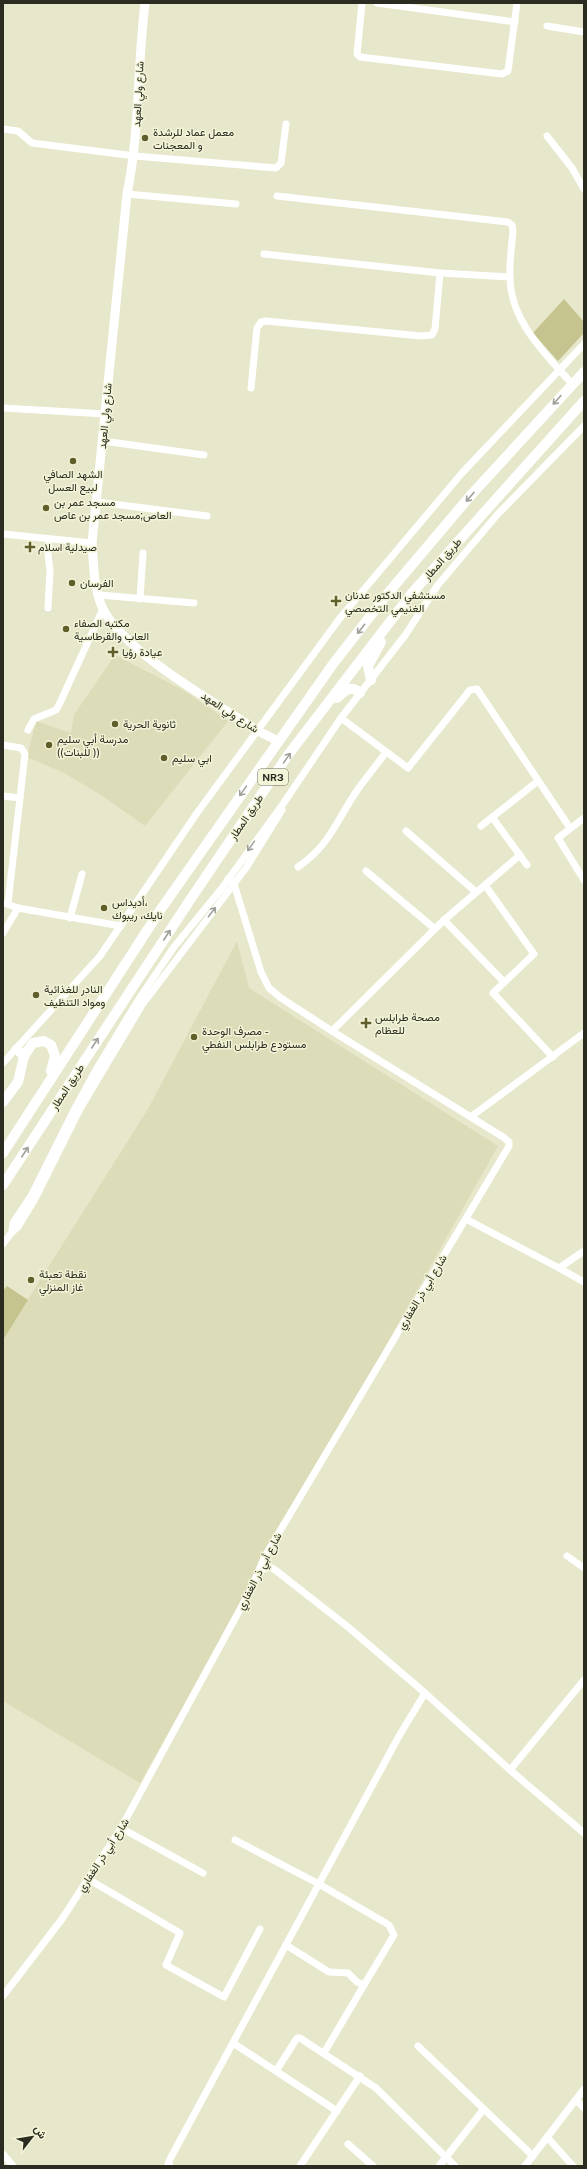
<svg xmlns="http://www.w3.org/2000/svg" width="587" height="2169" font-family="'Public Sans',Vazirmatn,sans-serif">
	<rect width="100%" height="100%" fill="#e7e7cb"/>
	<g fill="#dcdcb9">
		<path d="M 115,655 L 183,690 L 228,721 L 145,826 L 101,795 L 64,773 L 27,757 L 36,721 L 71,733 L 74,715 Z"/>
		<path d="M 237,941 L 249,988 L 498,1146 L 140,1783 L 3,1701 L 3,1339 L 148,1109 Z"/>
	</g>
	<g fill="#c6c48e">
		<path d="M 564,299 L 584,322 L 584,333 L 558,361 L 533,333 Z"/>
		<path d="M 7,1286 L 28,1300 L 3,1340 L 3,1291 Z"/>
	</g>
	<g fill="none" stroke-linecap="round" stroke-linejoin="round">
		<g stroke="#fff" stroke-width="7">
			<path d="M 362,3 L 357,54 L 360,57 L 502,74 L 508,71 L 517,3"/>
			<path d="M 377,3 L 515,22"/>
			<path d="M 547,26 L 584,32"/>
			<path d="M 3,129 L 18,131 L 32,143 L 135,156 L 276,168 L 281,163 L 286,124"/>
			<path d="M 547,136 L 572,168 L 584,189"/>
			<path d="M 127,194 L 236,204"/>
			<path d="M 277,196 L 508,222 L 512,225 L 513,230 C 512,246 509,261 510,277 C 510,321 545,353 572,384"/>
			<path d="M 264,254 L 440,273 L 510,277"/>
			<path d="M 251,388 L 257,328 L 261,322 L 266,321 L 421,336 L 432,335 L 435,329 L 440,273"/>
			<path d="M 3,408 L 105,414"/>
			<path d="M 103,441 L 204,455"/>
			<path d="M 97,502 L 207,516"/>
			<path d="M 3,534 L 92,543"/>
			<path d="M 99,595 L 194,603"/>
			<path d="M 140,599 L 143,553"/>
			<path d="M 48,608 L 50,570 L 48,555 L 49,539"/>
			<path d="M 341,718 L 408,768 L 470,690 L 477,689 L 570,828"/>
			<path d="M 28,730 L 34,719 L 56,710 L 58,707 L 103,609"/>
			<path d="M 3,745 L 21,748 L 25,754 L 8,903"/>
			<path d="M 3,796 L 20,798"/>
			<path d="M 492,817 L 527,865"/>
			<path d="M 584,818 L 558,838 L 584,880"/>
			<path d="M 481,826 L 538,781"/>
			<path d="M 406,831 L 476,892"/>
			<path d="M 298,867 C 329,846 336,822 356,792 C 365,779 376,766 386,752"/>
			<path d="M 366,871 L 435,929"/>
			<path d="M 485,885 L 534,954 L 493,993 L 553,1057"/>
			<path d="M 4,903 L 18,908 L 121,926"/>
			<path d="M 70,918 L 82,874"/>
			<path d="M 444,920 L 504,982"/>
			<path d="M 3,933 L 18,908"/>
			<path d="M 332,1031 L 444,920 L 520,855"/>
			<path d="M 3,1063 L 100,956 L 197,813 L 340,618 L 462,473 L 584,344"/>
			<path d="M 472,1116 L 584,1033"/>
			<path d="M 466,1219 L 559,1268 L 584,1251"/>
			<path d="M 12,1232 L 13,1223 L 31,1196 L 73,1112 L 97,1068 L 137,1002 L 174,947 L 222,888 L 283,804 L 341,718 L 406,634 L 437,586 L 497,515 L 584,426"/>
			<path d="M 3,1244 L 12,1232 L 18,1227 L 35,1199 L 80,1109 L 142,1005 L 246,868 L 282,810"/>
			<path d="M 559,1268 L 584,1282"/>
			<path d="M 567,1556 L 584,1568"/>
			<path d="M 259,1571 L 269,1567 L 274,1569 L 348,1627 L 425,1693 L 510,1770 L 584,1833"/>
			<path d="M 510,1770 L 584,1680"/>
			<path d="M 121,1828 L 203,1873"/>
			<path d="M 235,1840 L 319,1884 L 389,1925 L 394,1935 L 364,1985"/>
			<path d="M 88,1879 L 180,1933 L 166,1965 L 224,1997 L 260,1929"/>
			<path d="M 286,1945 L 329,1972 L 348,1973 L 357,1982 L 364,1985 L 324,2053"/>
			<path d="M 3,1996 L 62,1919 L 121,1828 L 250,1591 L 265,1556 L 509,1146 L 509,1142 L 503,1137 L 332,1031 L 281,998 L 269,988 L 261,972 L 234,884 L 228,879"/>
			<path d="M 233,2043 L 337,2111"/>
			<path d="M 418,2046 L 533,2156"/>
			<path d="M 276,2071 L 297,2038 L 300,2038 L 376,2088 L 455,2166"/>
			<path d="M 576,2100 L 584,2108"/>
			<path d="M 547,2137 L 573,2166"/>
			<path d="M 348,2144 L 373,2166"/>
			<path d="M 3,2154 L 13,2166"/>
			<path d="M 170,2166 L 168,2164 L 170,2159 L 399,1736 L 425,1693"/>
			<path d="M 300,2166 L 360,2076"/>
			<path d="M 439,2166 L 483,2110"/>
			<path d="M 525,2166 L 584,2089"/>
		</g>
		<path stroke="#fff" stroke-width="9" d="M 145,3 C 137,67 140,131 127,194 L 92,543 C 94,565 93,588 103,609 C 124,652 216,703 258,731 L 278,741"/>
		<g stroke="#fff" stroke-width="10">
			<path d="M 371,680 L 368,666 L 381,642"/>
			<path d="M 337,698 C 344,691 351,684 360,693"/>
			<path d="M 17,1049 L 24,1056"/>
			<path d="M 3,1102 L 18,1082 L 24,1056 L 33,1043 L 44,1041 L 51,1045 L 55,1056 L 51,1071"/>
			<path d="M 3,1153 L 161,909 L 333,664 L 389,592 L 471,495 L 584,372"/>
			<path d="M 3,1185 L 190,900 L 288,755 L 412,593 L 584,401"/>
		</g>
	</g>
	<defs><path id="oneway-shaft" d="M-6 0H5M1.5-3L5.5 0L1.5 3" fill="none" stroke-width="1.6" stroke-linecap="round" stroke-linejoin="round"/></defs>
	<g stroke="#a0a09b">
		<use href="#oneway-shaft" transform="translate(557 400) rotate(132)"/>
		<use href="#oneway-shaft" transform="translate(470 497) rotate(131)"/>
		<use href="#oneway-shaft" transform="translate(361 629) rotate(128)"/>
		<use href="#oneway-shaft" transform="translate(287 758) rotate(-55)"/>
		<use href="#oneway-shaft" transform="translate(243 791) rotate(125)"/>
		<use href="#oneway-shaft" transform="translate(251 846) rotate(125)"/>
		<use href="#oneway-shaft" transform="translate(212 912) rotate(-52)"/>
		<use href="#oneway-shaft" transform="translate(167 935) rotate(-57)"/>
		<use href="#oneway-shaft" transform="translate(95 1043) rotate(-57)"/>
		<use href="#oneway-shaft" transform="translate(25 1152) rotate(-57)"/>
	</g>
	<g fill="#605e2b" stroke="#f4f4d8" stroke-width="1.5">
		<circle cx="145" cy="138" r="4"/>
		<circle cx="73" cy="461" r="4"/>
		<circle cx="46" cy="508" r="4"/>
		<path d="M28 541h4v4h4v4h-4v4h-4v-4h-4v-4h4z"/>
		<circle cx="72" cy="583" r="4"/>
		<path d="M334 595h4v4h4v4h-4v4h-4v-4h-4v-4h4z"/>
		<circle cx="66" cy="629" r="4"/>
		<path d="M111 646h4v4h4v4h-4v4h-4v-4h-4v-4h4z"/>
		<circle cx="115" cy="724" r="4"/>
		<circle cx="49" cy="745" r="4"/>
		<circle cx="164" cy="758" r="4"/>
		<circle cx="104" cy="908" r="4"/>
		<circle cx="36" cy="995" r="4"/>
		<path d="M364 1017h4v4h4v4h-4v4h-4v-4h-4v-4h4z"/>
		<circle cx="194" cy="1037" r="4"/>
		<circle cx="31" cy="1280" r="4"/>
	</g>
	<g text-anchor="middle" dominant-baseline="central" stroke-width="3" stroke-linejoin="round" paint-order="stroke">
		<rect fill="#f4f4d8" stroke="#676758" stroke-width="1" x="258" y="769" width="30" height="16" rx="3"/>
		<g font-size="10" font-weight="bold" fill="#2b2b21">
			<text x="273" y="777">NR3</text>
		</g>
		<g font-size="11" fill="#2b2b21" stroke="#f4f4d8">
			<text transform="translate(138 94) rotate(-87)">شارع ولي العهد</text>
			<text transform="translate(105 416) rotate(-85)">شارع ولي العهد</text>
			<text transform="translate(442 559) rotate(-49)">طريق المطار</text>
			<text transform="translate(230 712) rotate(33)">شارع ولي العهد</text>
			<text transform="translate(246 817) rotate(-56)">طريق المطار</text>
			<text transform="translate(67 1087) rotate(-57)">طريق المطار</text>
			<text transform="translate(422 1292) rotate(-59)">شارع أبي ذر الغفاري</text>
			<text transform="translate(259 1571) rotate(-63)">شارع أبي ذر الغفاري</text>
			<text transform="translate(103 1855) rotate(-57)">شارع أبي ذر الغفاري</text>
		</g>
		<g font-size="11" fill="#2b2b21" stroke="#f4f4d8" text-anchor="start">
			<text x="153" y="132">معمل عماد للرشدة<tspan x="153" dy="13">و المعجنات</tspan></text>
			<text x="73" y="474" text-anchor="middle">الشهد الصافي<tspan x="73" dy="13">لبيع العسل</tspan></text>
			<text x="54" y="502">مسجد عمر بن<tspan x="54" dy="13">العاص;مسجد عمر بن عاص</tspan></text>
			<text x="38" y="547">صيدلية اسلام</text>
			<text x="80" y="583">الفرسان</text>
			<text x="345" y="595">مستشفي الدكتور عدنان<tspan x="345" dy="13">الغنيمي التخصصي</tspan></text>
			<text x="74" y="623">مكتبه الصفاء<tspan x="74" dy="13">العاب والقرطاسية</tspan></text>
			<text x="122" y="652">عيادة رؤيا</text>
			<text x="123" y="724">ثانوية الحرية</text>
			<text x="57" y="739">مدرسة أبي سليم<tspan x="57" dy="13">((للبنات ))</tspan></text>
			<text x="172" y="758">ابي سليم</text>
			<text x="112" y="902">أديداس،<tspan x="112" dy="13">نايك، ريبوك</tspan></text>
			<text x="44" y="989">النادر للغذائية<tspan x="44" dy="13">ومواد التنظيف</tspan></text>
			<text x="375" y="1017">مصحة طرابلس<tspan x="375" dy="13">للعظام</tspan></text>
			<text x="202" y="1031">مصرف الوحدة -<tspan x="202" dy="13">مستودع طرابلس النفطي</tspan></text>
			<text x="39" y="1274">نقطة تعبئة<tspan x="39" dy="13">غاز المنزلي</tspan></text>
		</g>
	</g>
	<rect width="587" height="2169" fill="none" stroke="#2b2b21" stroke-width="8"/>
	<g transform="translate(32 2137) rotate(59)" stroke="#f4f4d8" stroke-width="3" paint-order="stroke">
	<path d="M0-3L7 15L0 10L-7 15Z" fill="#2b2b21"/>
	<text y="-6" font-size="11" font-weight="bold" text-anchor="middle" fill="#2b2b21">ش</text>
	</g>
</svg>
